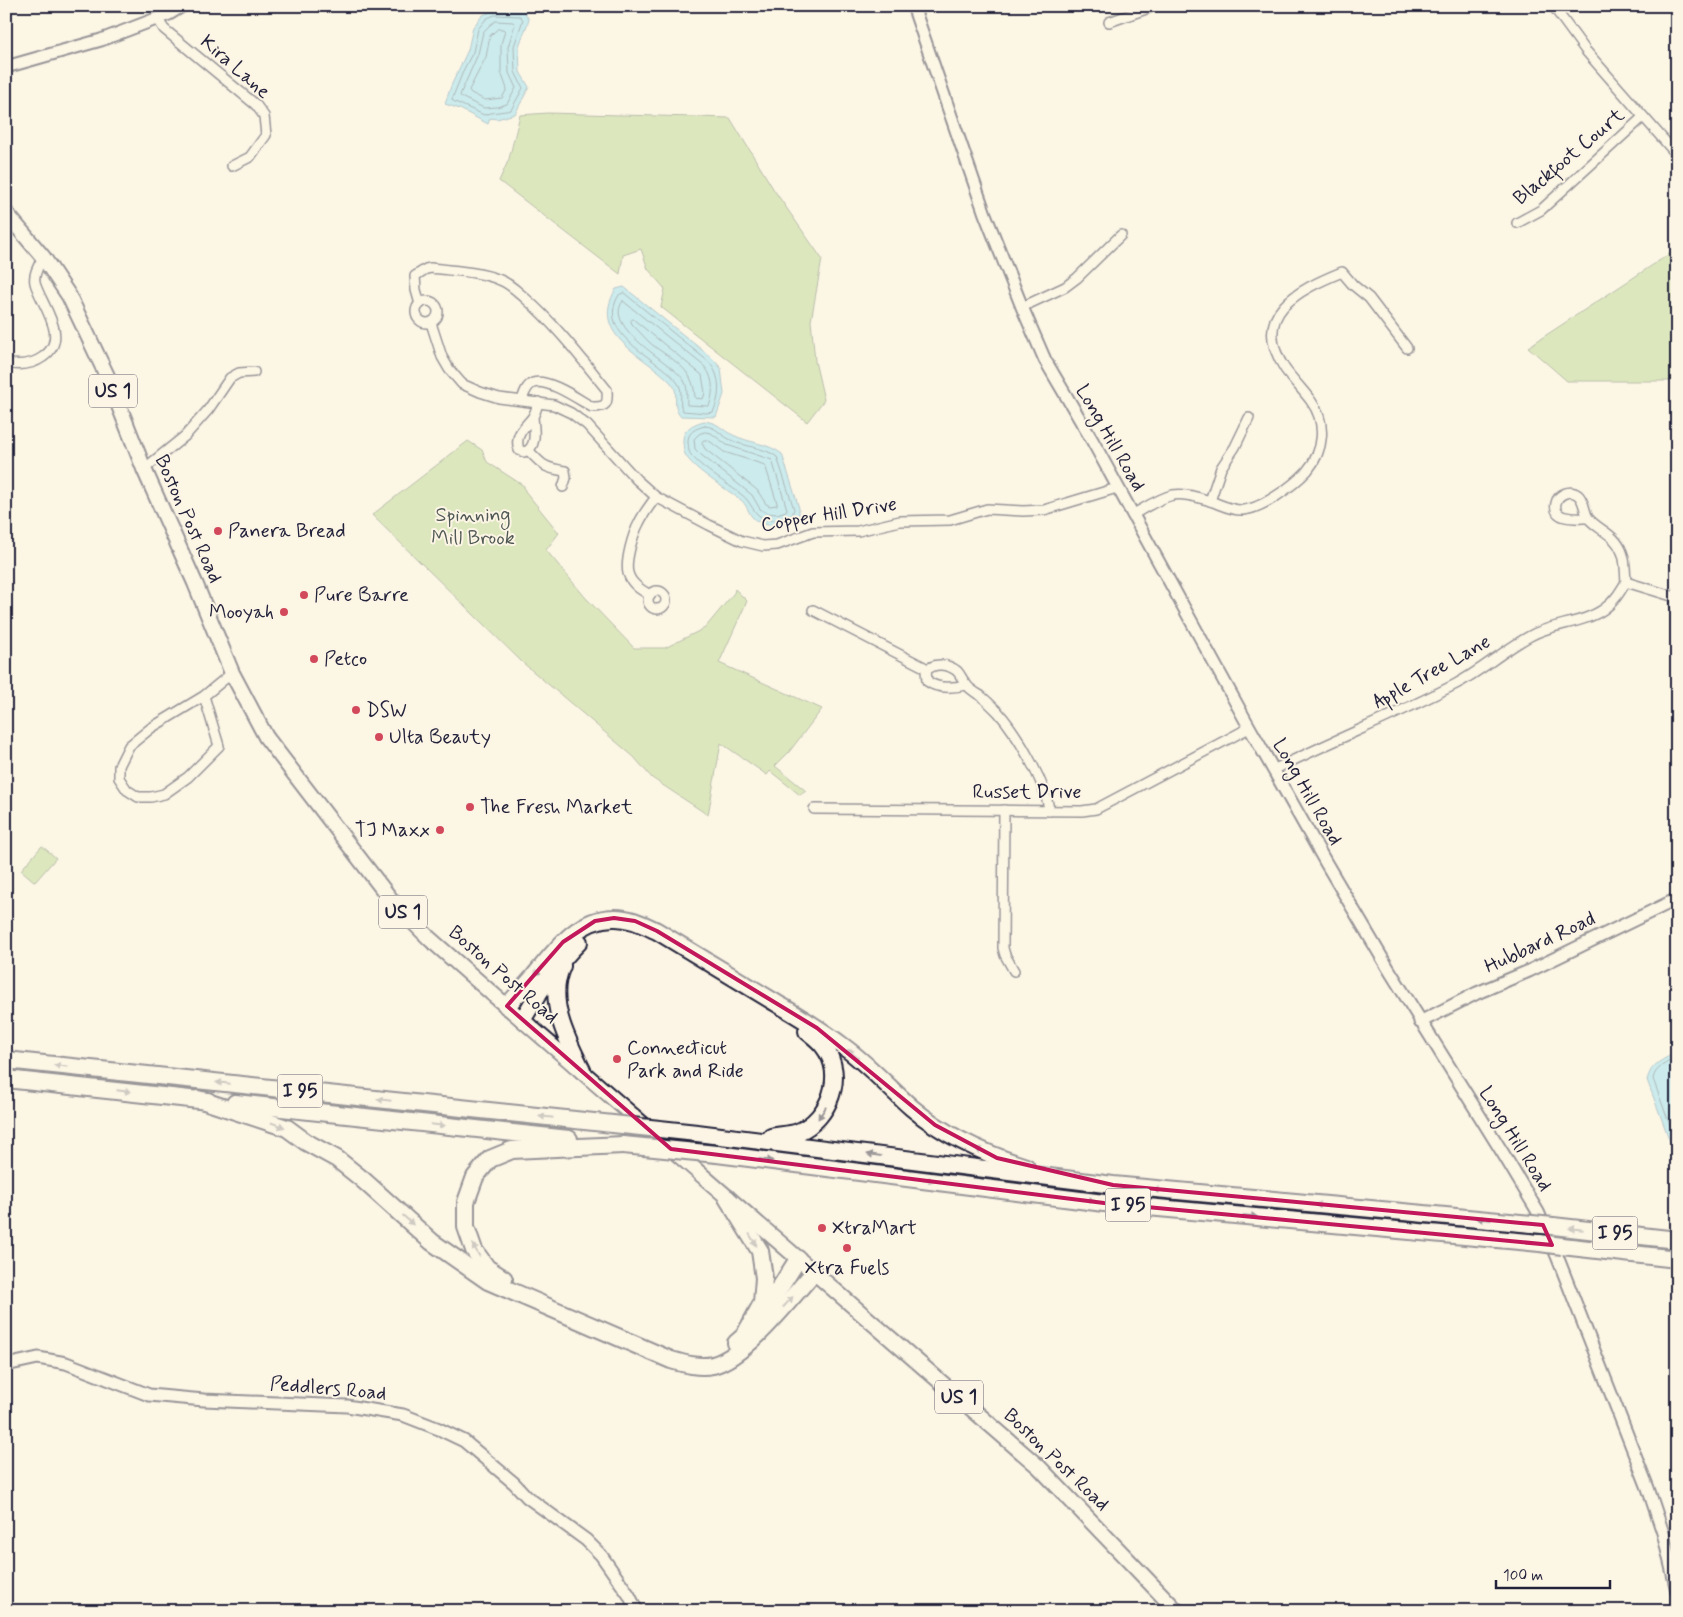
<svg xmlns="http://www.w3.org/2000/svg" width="1683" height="1617" font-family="Mynerve,sans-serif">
	<rect width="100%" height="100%" fill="#fcf5e5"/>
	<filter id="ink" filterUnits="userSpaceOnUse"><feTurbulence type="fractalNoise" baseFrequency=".02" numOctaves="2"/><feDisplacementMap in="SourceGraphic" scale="10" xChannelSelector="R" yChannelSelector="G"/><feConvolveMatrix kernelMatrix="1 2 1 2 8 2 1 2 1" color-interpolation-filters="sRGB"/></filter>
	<g filter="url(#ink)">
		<g fill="#b7d58e" stroke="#6c7c64">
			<path d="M 548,113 L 730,118 L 774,190 L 822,259 L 811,321 L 815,361 L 824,400 L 807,422 L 661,307 L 665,289 L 648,269 L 641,249 L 623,255 L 620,274 L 499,181 L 509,159 L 520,115 Z"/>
			<path d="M 1677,249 L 1677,381 L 1567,381 L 1528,347 Z"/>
			<path d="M 468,441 L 482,450 L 487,462 L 524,486 L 525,491 L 559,533 L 546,550 L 585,597 L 634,648 L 665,648 L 705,628 L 734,593 L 735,589 L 747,601 L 719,663 L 822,709 L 789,752 L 775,766 L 806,791 L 800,795 L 770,771 L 767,775 L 721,743 L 708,815 L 652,778 L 634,757 L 522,662 L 372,515 Z"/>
			<path d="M 42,846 L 56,858 L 35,882 L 21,870 Z"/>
		</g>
		<g fill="#92ddf3" stroke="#6592a9">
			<path d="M 494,10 L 524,11 L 529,20 L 519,46 L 520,72 L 529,87 L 515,114 L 497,119 L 490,118 L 488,124 L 460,109 L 445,104 L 451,86 L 468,50 L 473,27 L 483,15 Z"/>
			<path d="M 624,287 L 712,358 L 721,368 L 724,394 L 716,417 L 680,416 C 671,404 680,393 672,384 C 648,356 587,337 616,289 Z"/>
			<path d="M 704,421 C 720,423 720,429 733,435 C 749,443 768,443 782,454 L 799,508 L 799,515 C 791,524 776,528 764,524 C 747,519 751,509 741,500 C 728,490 691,468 685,454 C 683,451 684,446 683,443 C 682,429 693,424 704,421 Z"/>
			<path d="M 1677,1052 L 1677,1079 L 1673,1082 L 1677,1091 L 1677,1151 L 1674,1152 L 1647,1080 C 1651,1063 1663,1060 1677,1052 Z"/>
		</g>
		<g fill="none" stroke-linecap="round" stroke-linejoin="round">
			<g stroke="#4f6d85" stroke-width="1">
				<path d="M 495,15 L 520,16 L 523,20 L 514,46 L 515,72 L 523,88 L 511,110 C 503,112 491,112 484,115 L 453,101 L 452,99 L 464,69 L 473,52 L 478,29 L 486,19 Z"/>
				<path d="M 496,21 L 513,22 L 515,24 L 508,47 L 509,73 L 516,88 L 507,104 L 497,107 L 484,108 L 461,97 L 460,95 L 478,54 L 483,32 L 490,25 Z"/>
				<path d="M 498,29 L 503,29 L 505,31 L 501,44 L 501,72 L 507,89 L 502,98 L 485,100 L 471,93 L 469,90 L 486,57 L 490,36 Z"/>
				<path d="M 624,293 L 709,362 C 721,376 721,395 713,412 L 706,413 L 683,411 C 677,402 685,391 677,382 C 658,357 594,335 619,295 Z"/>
				<path d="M 623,301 L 704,366 C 714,377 714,393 709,406 L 687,405 C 686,396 689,387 683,379 C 670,361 602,328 623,301 Z"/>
				<path d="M 633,319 L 702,375 L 705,393 L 703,399 L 695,398 C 694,366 670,360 649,342 C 643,336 638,330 632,324 L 631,321 Z"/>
				<path d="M 705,426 C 717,427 719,434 729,439 C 743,447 765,447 777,457 L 794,509 L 792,515 C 784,519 774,522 766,519 C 753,516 752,502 742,495 C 731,486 693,463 689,451 C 688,448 689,445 688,443 C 687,432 696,428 705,426 Z"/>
				<path d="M 705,432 L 711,433 L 727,445 L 772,460 L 787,509 L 786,511 L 777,514 L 767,513 L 760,509 L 752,495 L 700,454 L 695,449 L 694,439 L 699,434 Z"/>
				<path d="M 704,440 L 708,440 L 724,452 L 765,465 L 777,503 L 777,505 L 770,506 L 766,504 L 757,490 L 705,449 L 702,443 Z"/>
				<path d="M 1677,1057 C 1667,1063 1655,1067 1653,1079 L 1677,1144"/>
			</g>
			<g stroke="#22223b" stroke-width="12">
				<g id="minor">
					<path d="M 1553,6 L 1586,51 L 1677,155"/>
					<path d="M 157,18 L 164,29 L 256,105 L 264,116 L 266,135 L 250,157 L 232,166"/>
					<path d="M 1109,22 L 1149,8 L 1150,6"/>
					<path d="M 1517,223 L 1541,210 L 1643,117"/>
					<circle cx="427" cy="312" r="11"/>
					<path d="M 420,304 L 416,290 L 415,276 L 426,269 L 431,268 C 454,271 479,271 500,280 C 509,283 517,291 525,298 C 556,325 581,358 607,390 C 608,404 607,407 592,407 C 578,399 548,378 533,383 C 526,386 524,394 522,400"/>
					<path d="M 1022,307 L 1065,287 L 1077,278 L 1121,235"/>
					<path d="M 431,323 L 442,357 L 449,369 L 462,384 L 480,392 L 499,398 L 554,405 L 571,413 L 587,425 L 636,479 L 656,497 L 709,525 L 742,541 L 763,546 L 777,545 L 813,532 L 858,531 L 900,521 L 950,520 L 987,509 L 1023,511 L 1044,510 L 1117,488"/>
					<path d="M 6,363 C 20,366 32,365 43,357 C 71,338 41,305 35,283 C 33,274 39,265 43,257"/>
					<path d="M 533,417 C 534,429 538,448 524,452 L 519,450 C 514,435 524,428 532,418 C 535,414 537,407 538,402"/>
					<path d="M 529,451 C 543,466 545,468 565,471 L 566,478 L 563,487"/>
					<path d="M 144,469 L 185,436 L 208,410 L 230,378 L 239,373 L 254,372"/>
					<path d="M 1210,501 L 1221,468 L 1235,447 L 1249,418"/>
					<path d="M 1132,515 C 1145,508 1159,498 1173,495 C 1184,493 1196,497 1207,500 C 1218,503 1231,511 1243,510 C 1262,509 1294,485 1307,471 C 1324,451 1327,423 1311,401 C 1303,390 1293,380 1285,369 C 1249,314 1298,290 1342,272 L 1353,285 L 1369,298 L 1407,348"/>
					<path d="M 1588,518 C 1577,518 1552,521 1556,503 C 1558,494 1570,489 1578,495 C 1585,501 1584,513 1589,519 C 1600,531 1615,534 1622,552 C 1626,561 1625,573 1626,582"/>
					<circle cx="657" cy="600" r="9"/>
					<path d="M 1677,593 L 1675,604 L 1677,611"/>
					<path d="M 650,595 C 641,590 631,584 628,573 C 625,561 633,534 639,523 C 643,514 650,505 656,497"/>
					<path d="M 813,610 L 928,669"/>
					<path d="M 966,685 C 953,688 937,689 927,681 L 926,671 C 934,662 948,664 957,671 C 961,675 962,680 966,684 C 969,689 976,693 981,696 C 987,701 993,707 998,712 C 1016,732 1047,785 1049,811"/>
					<path d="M 204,696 L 219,746 L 188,777 L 164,794 L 151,797 L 138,797 L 127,790 L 119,778 L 119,766 L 129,746 L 151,728 L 204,696 L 232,673"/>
					<path d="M 1273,770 C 1334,740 1396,715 1456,684 C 1482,670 1504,650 1530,636 C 1553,623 1583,624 1604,609 C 1614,602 1620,592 1626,582 L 1675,597"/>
					<path d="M 814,809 L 1082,811 L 1096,809 L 1249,728"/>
					<path d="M 1004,810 L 1003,948 L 1005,955 L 1014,971"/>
				</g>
			</g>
			<g stroke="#22223b" stroke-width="15">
				<g id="tertiary">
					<path d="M 913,6 L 985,214 L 1022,307 L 1045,360 L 1092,440 L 1247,723 L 1326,863 L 1388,968 L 1504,1155 L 1538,1212 L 1557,1256 L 1648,1488 L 1663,1533 L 1677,1591"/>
					<path d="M 6,67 L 101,40 L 169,14 L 182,6"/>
					<path d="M 1420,1022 L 1477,993 L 1529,971 L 1677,899"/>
					<path d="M 6,1365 L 38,1358 L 66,1363 L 149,1395 L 204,1400 L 347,1406 L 403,1415 L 439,1429 L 464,1441 L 514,1483 L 527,1497 L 586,1540 L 601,1555 L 629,1595 L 637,1611"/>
				</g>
			</g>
			<g stroke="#22223b" stroke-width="18">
				<path id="primary" d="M 6,213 L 43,257 L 69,296 L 108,378 L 144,469 L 195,583 L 232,673 L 266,737 L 392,901 L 430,939 L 496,997 L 1039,1467 L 1177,1611"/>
			</g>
			<g stroke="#22223b" stroke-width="20">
				<g id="motorway">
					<path d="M 562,966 C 546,1000 567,1040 582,1070"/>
					<path d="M 507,1006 C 516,996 526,986 535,975 C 556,950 577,919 613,918 C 629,917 644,925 657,931 C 695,954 733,977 771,1000 C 796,1015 821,1029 844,1047 C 869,1065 889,1088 912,1108 C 945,1136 985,1154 1026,1167"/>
					<path d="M 523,1019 C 539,992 556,964 579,942"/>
					<path d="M 6,1060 L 594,1122"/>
					<path d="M 6,1079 L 208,1101"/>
					<path d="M 198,1099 L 287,1128 L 306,1142 L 337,1159 L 362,1179 L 432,1242 L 488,1281 L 671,1360 C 685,1364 699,1368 713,1365 C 747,1356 790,1299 814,1272"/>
					<path d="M 235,1103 L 569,1139"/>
					<path d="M 697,1133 L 1113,1185 L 1532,1224"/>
					<path d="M 771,1137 C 779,1135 790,1135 798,1132 C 829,1119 846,1076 824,1047 C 820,1041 813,1036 807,1031"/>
					<path d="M 717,1154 L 1104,1203 L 1540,1243"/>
					<path d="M 727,1198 L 760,1251 L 764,1278 L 762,1303 L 744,1336 L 736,1343"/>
					<path d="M 1553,1226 L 1677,1240"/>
					<path d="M 1562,1246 L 1677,1259"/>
					<path d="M 504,1279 L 487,1268 L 474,1250 L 466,1227 L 466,1202 L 475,1177 L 490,1159 L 512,1150 L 623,1145"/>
					<path d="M 761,1313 L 781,1286 L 798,1259"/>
				</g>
			</g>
			<use href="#minor" stroke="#fcf5e5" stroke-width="9"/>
			<use href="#tertiary" stroke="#fcf5e5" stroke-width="11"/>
			<use href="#primary" stroke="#fcf5e5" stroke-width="14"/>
			<use href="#motorway" stroke="#fcf5e5" stroke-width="16"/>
			<g stroke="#22223b" stroke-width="20" stroke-linecap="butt">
				<g id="motorway-bridge">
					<path d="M 594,1122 L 697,1133"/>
					<path d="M 623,1145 L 717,1154"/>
					<path d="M 1532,1224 L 1553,1226"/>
					<path d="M 1540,1243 L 1562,1246"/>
				</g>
			</g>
			<use href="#motorway-bridge" stroke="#fcf5e5" stroke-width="16"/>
		</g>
		<defs><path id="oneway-solid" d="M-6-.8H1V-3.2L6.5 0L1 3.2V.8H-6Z" transform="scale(1.25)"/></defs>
		<g fill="#9a9698">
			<use href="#oneway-solid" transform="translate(539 970) rotate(130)"/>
			<use href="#oneway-solid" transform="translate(853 1054) rotate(-140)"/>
			<use href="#oneway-solid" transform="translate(61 1066) rotate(-174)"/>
			<use href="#oneway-solid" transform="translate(223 1083) rotate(-174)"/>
			<use href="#oneway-solid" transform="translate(124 1091) rotate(6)"/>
			<use href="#oneway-solid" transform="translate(384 1100) rotate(-174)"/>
			<use href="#oneway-solid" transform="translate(822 1113) rotate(123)"/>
			<use href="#oneway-solid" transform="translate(546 1117) rotate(-174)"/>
			<use href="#oneway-solid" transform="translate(278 1125) rotate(19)"/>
			<use href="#oneway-solid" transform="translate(438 1125) rotate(6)"/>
			<use href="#oneway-solid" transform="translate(982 1151) rotate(-155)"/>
			<use href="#oneway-solid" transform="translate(874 1155) rotate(-173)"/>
			<use href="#oneway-solid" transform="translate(766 1160) rotate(7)"/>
			<use href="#oneway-solid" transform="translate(927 1180) rotate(7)"/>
			<use href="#oneway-solid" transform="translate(1160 1190) rotate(-175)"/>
			<use href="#oneway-solid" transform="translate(1088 1200) rotate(7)"/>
			<use href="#oneway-solid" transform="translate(1322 1205) rotate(-175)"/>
			<use href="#oneway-solid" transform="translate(1250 1216) rotate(5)"/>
			<use href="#oneway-solid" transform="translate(1484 1219) rotate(-175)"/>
			<use href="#oneway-solid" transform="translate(408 1220) rotate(42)"/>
			<use href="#oneway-solid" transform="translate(1576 1229) rotate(-174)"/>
			<use href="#oneway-solid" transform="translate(753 1240) rotate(59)"/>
			<use href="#oneway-solid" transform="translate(476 1250) rotate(-119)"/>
			<use href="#oneway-solid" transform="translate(788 1302) rotate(-47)"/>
		</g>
	</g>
	<path d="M0 0H1683V1617H0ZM 614,918 L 635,921 L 657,931 L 817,1028 L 935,1125 L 997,1158 L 1113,1185 L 1543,1225 L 1552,1245 L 1104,1203 L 671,1149 L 507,1006 L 563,942 L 595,921 Z" fill="#fcf5e5" fill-opacity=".55" fill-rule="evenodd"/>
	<path fill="none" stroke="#c2185b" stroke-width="4" stroke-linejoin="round" d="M 614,918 L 635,921 L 657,931 L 817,1028 L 935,1125 L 997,1158 L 1113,1185 L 1543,1225 L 1552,1245 L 1104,1203 L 671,1149 L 507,1006 L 563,942 L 595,921 Z"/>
	<g fill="#d1495b" stroke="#fcf5e5" stroke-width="2">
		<circle cx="218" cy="531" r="5"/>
		<circle cx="304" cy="595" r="5"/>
		<circle cx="284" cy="612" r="5"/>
		<circle cx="314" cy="659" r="5"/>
		<circle cx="356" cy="710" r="5"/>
		<circle cx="379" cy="737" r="5"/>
		<circle cx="470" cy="807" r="5"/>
		<circle cx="440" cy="830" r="5"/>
		<circle cx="617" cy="1059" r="5"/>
		<circle cx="822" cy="1228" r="5"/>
		<circle cx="847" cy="1248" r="5"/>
	</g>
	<g text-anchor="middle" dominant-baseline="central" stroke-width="4" stroke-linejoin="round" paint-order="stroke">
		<g fill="#fcf5e5" stroke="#63616e" stroke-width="1">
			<rect x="89" y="374.5" width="48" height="33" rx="4"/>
			<rect x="379" y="895.5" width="48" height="33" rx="4"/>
			<rect x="277.5" y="1074.5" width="45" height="33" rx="4"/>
			<rect x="1105.5" y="1188.5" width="45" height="33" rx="4"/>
			<rect x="1592.5" y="1216.5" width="45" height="33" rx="4"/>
			<rect x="935" y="1380.5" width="48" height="33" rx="4"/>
		</g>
		<g font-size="19" font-weight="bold" fill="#22223b">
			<text x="113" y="391">US 1</text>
			<text x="403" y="912">US 1</text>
			<text x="300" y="1091">I 95</text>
			<text x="1128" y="1205">I 95</text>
			<text x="1615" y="1233">I 95</text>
			<text x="959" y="1397">US 1</text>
		</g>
		<g font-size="20" fill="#22223b" stroke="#fcf5e5">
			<text transform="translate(235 67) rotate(41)">Kira Lane</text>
			<text transform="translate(1569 157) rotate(-40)">Blackfoot Court</text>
			<text transform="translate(1110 438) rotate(60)">Long Hill Road</text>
			<text transform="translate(829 515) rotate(-9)">Copper Hill Drive</text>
			<text transform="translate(188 519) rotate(66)">Boston Post Road</text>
			<text transform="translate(1432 672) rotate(-29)">Apple Tree Lane</text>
			<text x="1027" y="792">Russet Drive</text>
			<text transform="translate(1307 792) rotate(60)">Long Hill Road</text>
			<text transform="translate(1540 943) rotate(-25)">Hubbard Road</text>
			<text transform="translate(503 975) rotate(41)">Boston Post Road</text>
			<text transform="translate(1515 1139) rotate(58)">Long Hill Road</text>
			<text transform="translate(328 1389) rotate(5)">Peddlers Road</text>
			<text transform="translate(1056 1460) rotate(44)">Boston Post Road</text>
		</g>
		<g font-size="20" fill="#4f5854" stroke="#fcf5e5">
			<text x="473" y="515">Spinning<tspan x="473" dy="23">Mill Brook</tspan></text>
		</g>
		<g font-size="20" fill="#22223b" stroke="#fcf5e5" text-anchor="start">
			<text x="228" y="531">Panera Bread</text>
			<text x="314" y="595">Pure Barre</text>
			<text x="274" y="612" text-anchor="end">Mooyah</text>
			<text x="324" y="659">Petco</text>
			<text x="366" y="710">DSW</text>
			<text x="389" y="737">Ulta Beauty</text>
			<text x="480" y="807">The Fresh Market</text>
			<text x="430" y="830" text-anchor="end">TJ Maxx</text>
			<text x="627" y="1048">Connecticut<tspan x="627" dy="23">Park and Ride</tspan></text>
			<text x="832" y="1228">XtraMart</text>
			<text x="847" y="1268" text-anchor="middle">Xtra Fuels</text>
		</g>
	</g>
	<rect width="1683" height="1617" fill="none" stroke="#fcf5e5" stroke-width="25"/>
	<rect x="12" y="12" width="1658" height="1592" fill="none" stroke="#22223b" stroke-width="2" filter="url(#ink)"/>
	<path d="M1496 1580v8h114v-8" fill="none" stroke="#22223b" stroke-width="2.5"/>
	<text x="1503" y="1580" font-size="15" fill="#22223b" stroke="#fcf5e5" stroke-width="4" paint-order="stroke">100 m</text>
</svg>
